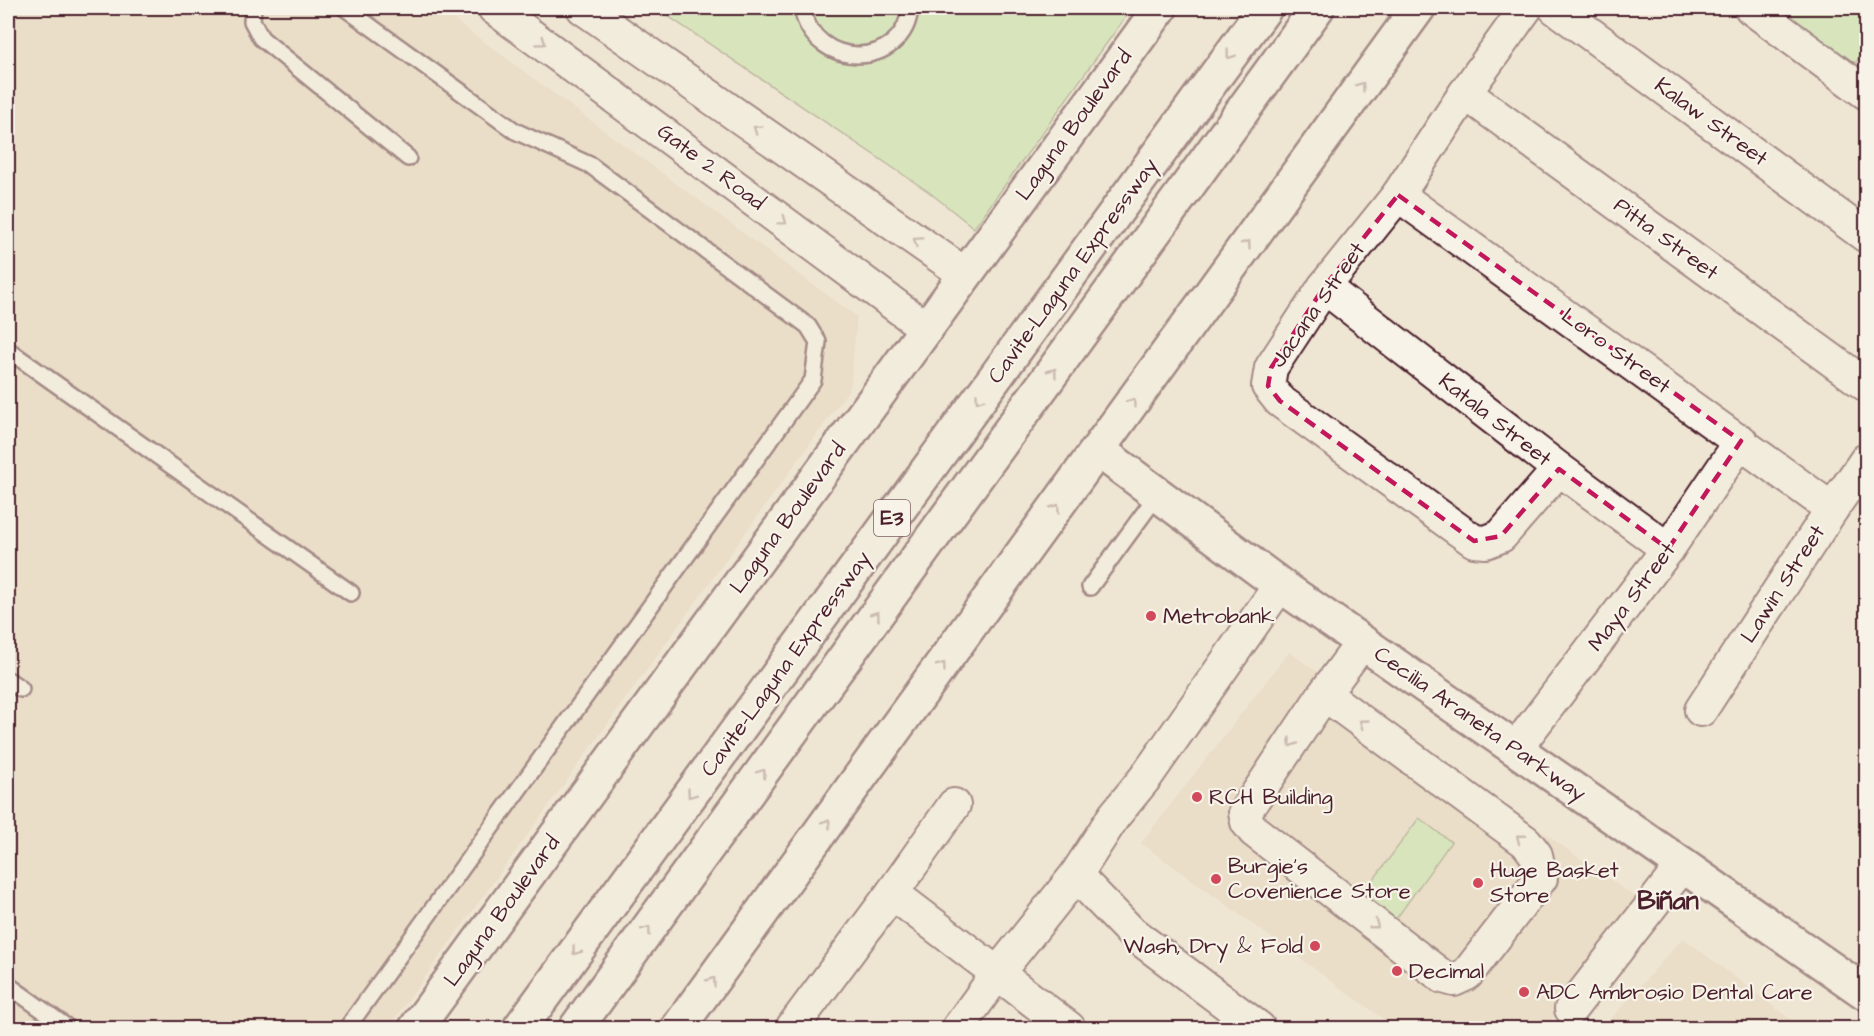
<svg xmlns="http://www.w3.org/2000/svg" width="1874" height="1036" font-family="'Architects Daughter',sans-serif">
	<rect width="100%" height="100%" fill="#efe5d3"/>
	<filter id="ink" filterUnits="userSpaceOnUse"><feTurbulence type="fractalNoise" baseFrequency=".0167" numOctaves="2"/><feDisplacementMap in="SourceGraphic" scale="12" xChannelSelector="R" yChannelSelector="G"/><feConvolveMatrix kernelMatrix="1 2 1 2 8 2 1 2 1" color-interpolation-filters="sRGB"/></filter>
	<g filter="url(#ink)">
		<g fill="#e5d4ba">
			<path d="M 8,8 L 438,8 L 857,317 L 850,388 L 388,1028 L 8,1028 Z"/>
			<path d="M 1289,652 L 1643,903 L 1545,1028 L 1396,1028 L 1141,843 Z"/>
			<path d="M 1683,938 L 1802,1028 L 1603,1028 Z"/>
		</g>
		<g fill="#bde5a1" stroke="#848266" stroke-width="1.5">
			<path d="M 656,8 L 1132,8 L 974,228 L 929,192 Z"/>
			<path d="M 1780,8 L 1866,8 L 1866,48 L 1853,66 Z"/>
			<path d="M 1419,818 L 1451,842 L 1396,919 L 1363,894 Z"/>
		</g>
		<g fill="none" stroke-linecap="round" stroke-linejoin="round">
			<g stroke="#4a1f2b" stroke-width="20">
				<g id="service">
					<path d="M 253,8 L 252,21 L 261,38 L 408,158"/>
					<path d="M 345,8 L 515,131 L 590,165 L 808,326 L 818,342 L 813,380 L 347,1028"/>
					<path d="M 802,8 C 814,72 905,69 910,8"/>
					<path d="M 8,350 L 351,593"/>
					<path d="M 1090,587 L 1158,494"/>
					<path d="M 8,680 L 21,689"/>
					<path d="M 8,985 L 68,1028"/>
				</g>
			</g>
			<g stroke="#4a1f2b" stroke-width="36">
				<g id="minor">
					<path d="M 494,8 L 926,328"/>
					<path d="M 583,8 L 965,274"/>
					<path d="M 1526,8 L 1465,93 L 1398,195 L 1324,287 L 1271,368 L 1268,386 L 1280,401 L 1474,541 L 1486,542 L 1501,536 L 1559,469"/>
					<path d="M 1555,8 L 1866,236"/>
					<path d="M 1751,8 L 1866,93"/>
					<path d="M 1465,93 L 1866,385"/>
					<path d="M 1398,195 L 1832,509"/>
					<path d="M 1324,287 L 1559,469 L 1668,549"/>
					<path d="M 1324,694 L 1526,842 L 1536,855 L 1541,878 L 1467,974 L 1454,980 L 1443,977 L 1254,831 L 1247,822 L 1245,812 L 1324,694 L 1362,643"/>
					<path d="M 1701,710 L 1832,509 L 1866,460"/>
					<path d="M 1516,748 L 1668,549 L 1741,441"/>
					<path d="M 1076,875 L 1132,933 L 1259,1028"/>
					<path d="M 892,893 L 1069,1028"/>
					<path d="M 1571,1009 L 1683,865"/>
					<path d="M 792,1028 L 892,893 L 954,805"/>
					<path d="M 958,1028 L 997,974 L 1076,875 L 1114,816 L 1146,777 L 1280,585"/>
				</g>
			</g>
			<g stroke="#4a1f2b" stroke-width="38">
				<path id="tertiary" d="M 1098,450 L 1280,585 L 1866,993"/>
			</g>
			<g stroke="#4a1f2b" stroke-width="38">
				<g id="secondary">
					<path d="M 416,1028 L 1160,8"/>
					<path d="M 678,1028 L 1418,8"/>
				</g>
			</g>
			<g stroke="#4a1f2b" stroke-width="38">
				<g id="motorway">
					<path d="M 520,1028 L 1265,8"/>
					<path d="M 576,1028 L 1317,8"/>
				</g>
			</g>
			<use href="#service" stroke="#f7f3e8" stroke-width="15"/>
			<use href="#minor" stroke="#f7f3e8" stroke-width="32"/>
			<use href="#tertiary" stroke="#f7f3e8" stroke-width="33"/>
			<use href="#secondary" stroke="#f7f3e8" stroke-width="33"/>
			<use href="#motorway" stroke="#f7f3e8" stroke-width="33"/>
		</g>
		<defs><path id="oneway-chevron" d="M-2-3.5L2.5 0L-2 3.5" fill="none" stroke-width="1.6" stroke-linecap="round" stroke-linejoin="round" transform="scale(1.5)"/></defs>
		<g stroke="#a0898a">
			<use href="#oneway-chevron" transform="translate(542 42) rotate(36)"/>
			<use href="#oneway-chevron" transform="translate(1230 55) rotate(126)"/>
			<use href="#oneway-chevron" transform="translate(1361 86) rotate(-54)"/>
			<use href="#oneway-chevron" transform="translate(757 129) rotate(-145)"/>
			<use href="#oneway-chevron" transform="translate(783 221) rotate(37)"/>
			<use href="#oneway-chevron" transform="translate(917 241) rotate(-145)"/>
			<use href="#oneway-chevron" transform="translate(1247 244) rotate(-54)"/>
			<use href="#oneway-chevron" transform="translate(1053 372) rotate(-54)"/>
			<use href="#oneway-chevron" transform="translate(979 399) rotate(126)"/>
			<use href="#oneway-chevron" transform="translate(1132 402) rotate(-54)"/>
			<use href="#oneway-chevron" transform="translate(1056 508) rotate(-54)"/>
			<use href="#oneway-chevron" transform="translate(876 615) rotate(-54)"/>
			<use href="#oneway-chevron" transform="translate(942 666) rotate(-54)"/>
			<use href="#oneway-chevron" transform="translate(1363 723) rotate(-144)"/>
			<use href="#oneway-chevron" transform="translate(1292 743) rotate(124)"/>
			<use href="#oneway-chevron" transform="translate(762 773) rotate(-54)"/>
			<use href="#oneway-chevron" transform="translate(691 794) rotate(126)"/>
			<use href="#oneway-chevron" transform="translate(827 823) rotate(-54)"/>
			<use href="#oneway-chevron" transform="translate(1520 838) rotate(-141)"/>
			<use href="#oneway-chevron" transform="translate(1375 925) rotate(38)"/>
			<use href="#oneway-chevron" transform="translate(647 930) rotate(-54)"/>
			<use href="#oneway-chevron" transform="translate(576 951) rotate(126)"/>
			<use href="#oneway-chevron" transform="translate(712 981) rotate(-54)"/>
		</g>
	</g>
	<path d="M0 0H1874V1036H0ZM 1398,195 L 1741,441 L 1668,549 L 1559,469 L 1501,536 L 1474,541 L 1280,401 L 1268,386 L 1271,368 L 1324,287 Z" fill="#efe5d3" fill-opacity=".55" fill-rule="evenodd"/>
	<path fill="none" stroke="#c2185b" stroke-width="4.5" stroke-dasharray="12 8" stroke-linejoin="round" d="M 1398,195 L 1741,441 L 1668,549 L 1559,469 L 1501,536 L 1474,541 L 1280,401 L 1268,386 L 1271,368 L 1324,287 Z"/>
	<g fill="#d1495b" stroke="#f7f3e8" stroke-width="2">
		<circle cx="1151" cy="616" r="6"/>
		<circle cx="1197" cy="797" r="6"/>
		<circle cx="1216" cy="879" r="6"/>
		<circle cx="1478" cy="883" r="6"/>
		<circle cx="1315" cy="946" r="6"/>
		<circle cx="1397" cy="971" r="6"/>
		<circle cx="1524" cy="992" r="6"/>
	</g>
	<g text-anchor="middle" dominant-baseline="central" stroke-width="4.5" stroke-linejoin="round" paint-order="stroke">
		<rect fill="#f7f3e8" stroke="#7e5f64" stroke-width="1.5" x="874" y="500" width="36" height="36" rx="4.5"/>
		<g font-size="21" font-weight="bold" fill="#4a1f2b">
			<text x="892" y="518">E3</text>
		</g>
		<g font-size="22" fill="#4a1f2b" stroke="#f7f3e8">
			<text transform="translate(1711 122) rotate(36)">Kalaw Street</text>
			<text transform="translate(1074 125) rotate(-54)">Laguna Boulevard</text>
			<text transform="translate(711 167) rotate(37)">Gate 2 Road</text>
			<text transform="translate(1666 239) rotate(36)">Pitta Street</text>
			<text transform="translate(1073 271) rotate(-54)">Cavite–Laguna Expressway</text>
			<text transform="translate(1318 305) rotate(-55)">Jacana Street</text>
			<text transform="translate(1616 351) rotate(36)">Loro Street</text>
			<text transform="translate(1495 420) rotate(38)">Katala Street</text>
			<text transform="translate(788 518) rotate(-54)">Laguna Boulevard</text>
			<text transform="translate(1783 584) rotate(-57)">Lawin Street</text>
			<text transform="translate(1632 597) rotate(-53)">Maya Street</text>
			<text transform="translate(786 664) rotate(-54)">Cavite–Laguna Expressway</text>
			<text transform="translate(1480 724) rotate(35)">Cecilia Araneta Parkway</text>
			<text transform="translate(502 911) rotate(-54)">Laguna Boulevard</text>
		</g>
		<g font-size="22" fill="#4a1f2b" stroke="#f7f3e8" text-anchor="start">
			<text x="1163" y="616">Metrobank</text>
			<text x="1209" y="797">RCH Building</text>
			<text x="1228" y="866">Burgie's<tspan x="1228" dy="25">Covenience Store</tspan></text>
			<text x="1490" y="870">Huge Basket<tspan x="1490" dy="25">Store</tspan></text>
			<text x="1303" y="946" text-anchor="end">Wash, Dry &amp; Fold</text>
			<text x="1409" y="971">Decimal</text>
			<text x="1536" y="992">ADC Ambrosio Dental Care</text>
		</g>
		<g font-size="26" font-weight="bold" fill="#4a1f2b" stroke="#f7f3e8">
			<text x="1668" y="901">Biñan</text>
		</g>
	</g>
	<rect width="1874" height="1036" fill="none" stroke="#f7f3e8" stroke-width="30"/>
	<rect x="15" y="15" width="1844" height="1006" fill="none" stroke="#4a1f2b" stroke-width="2" filter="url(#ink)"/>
</svg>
